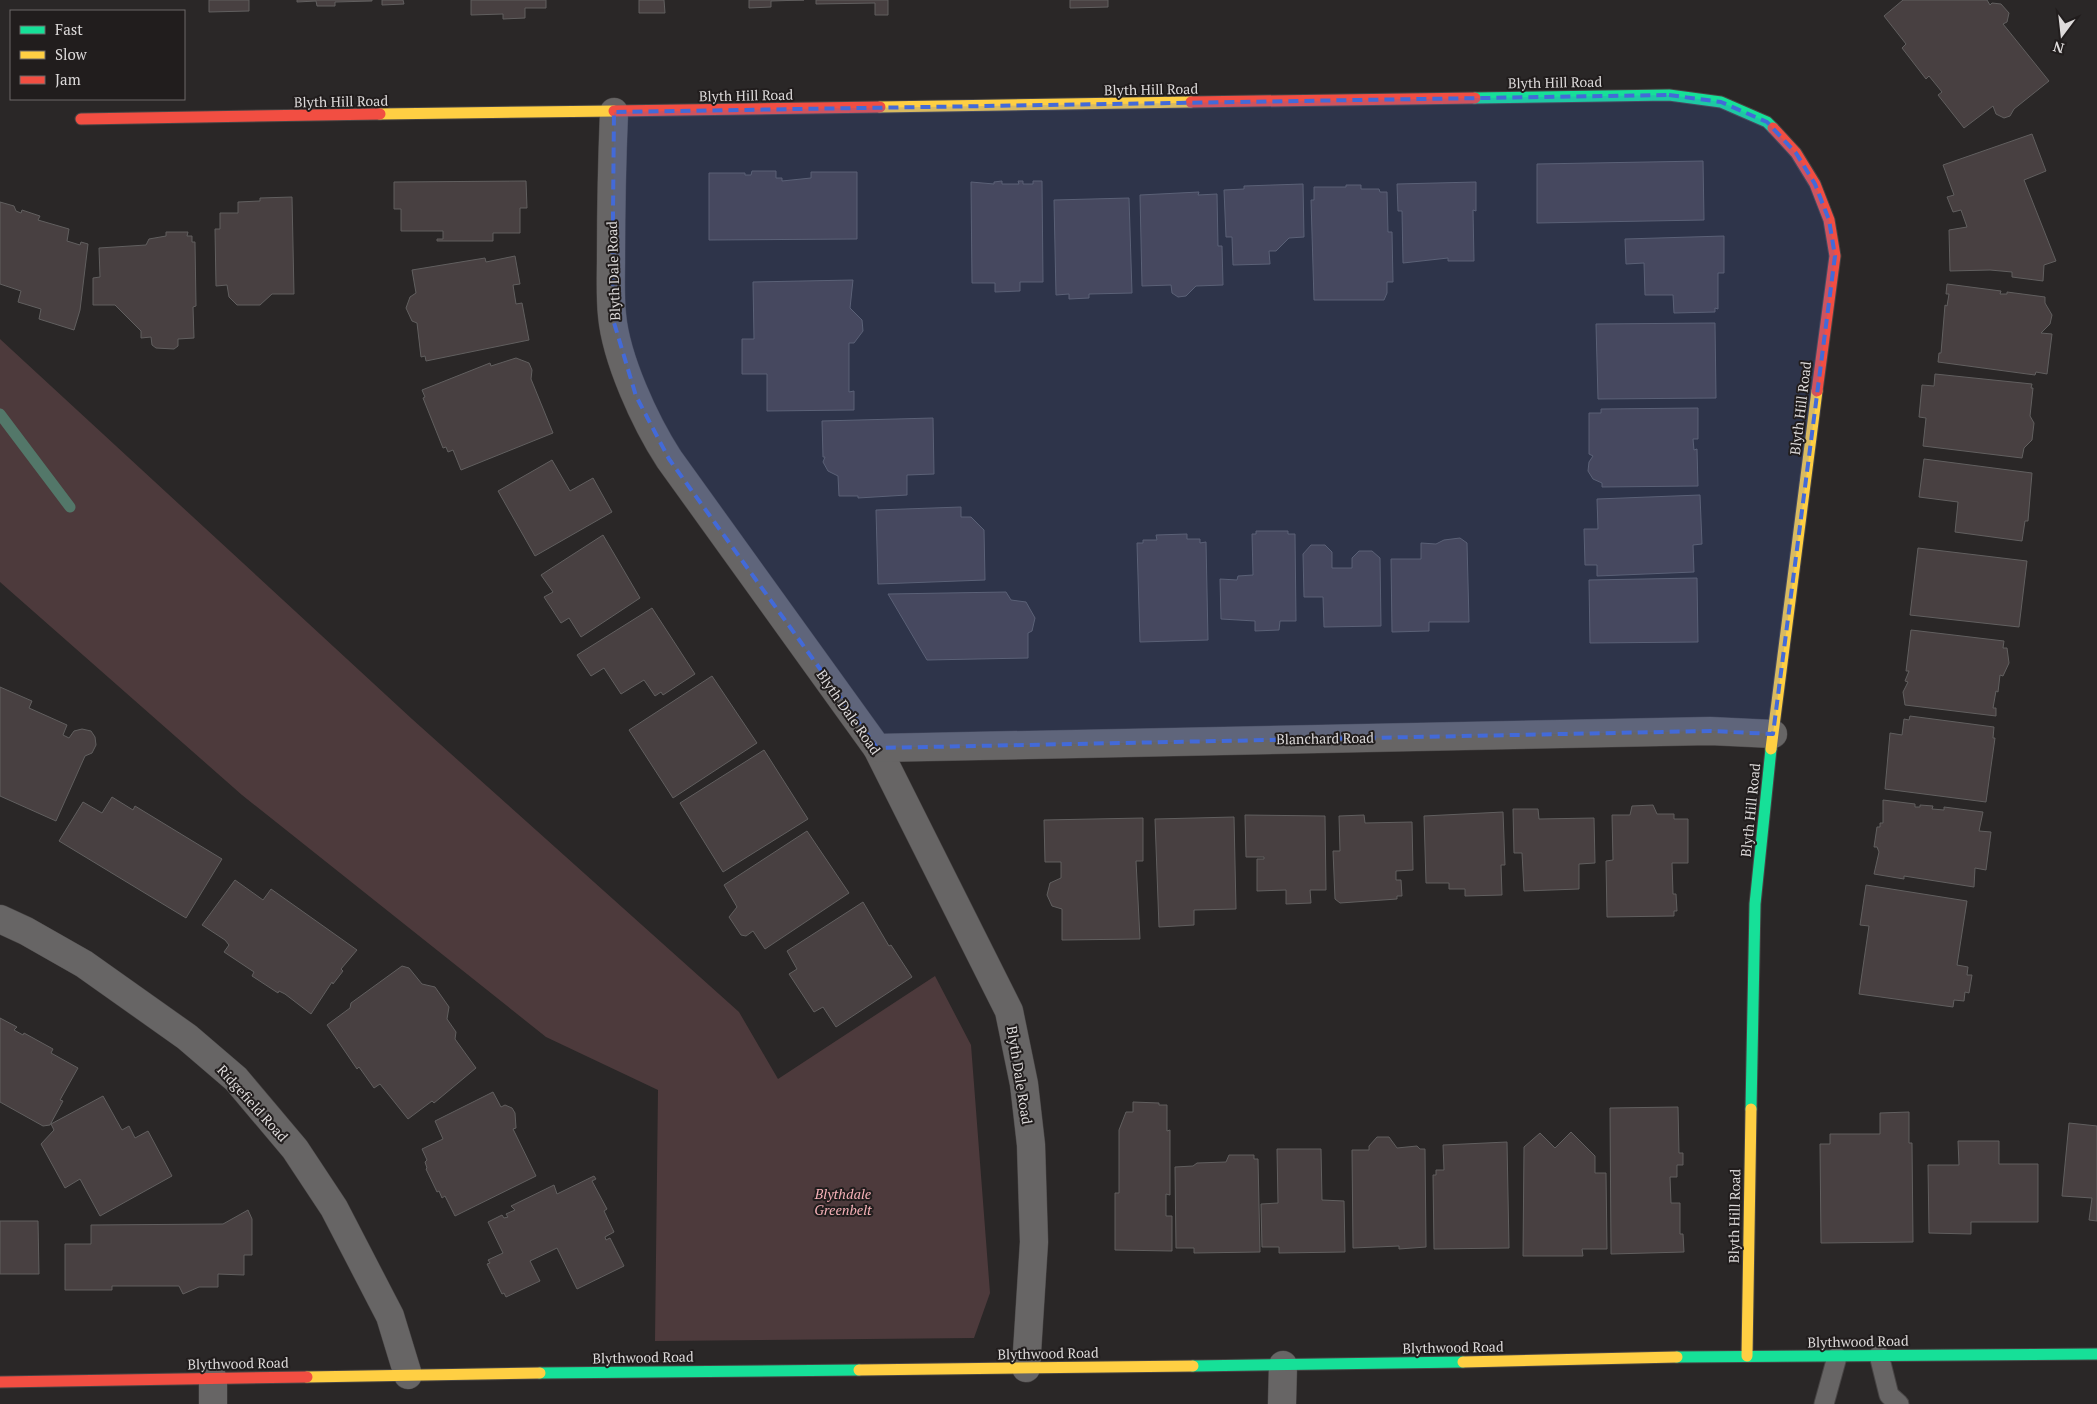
<svg xmlns="http://www.w3.org/2000/svg" width="2097" height="1404" font-family="'PT Serif',serif">
	<rect width="100%" height="100%" fill="#2a2727"/>
	<path fill="#4d3a3c" d="M 0,339 L 412,719 L 739,1012 L 778,1079 L 935,976 L 971,1045 L 990,1293 L 974,1338 L 655,1341 L 658,1090 L 546,1037 L 242,795 L 0,582 Z"/>
	<g fill="none" stroke-linecap="round" stroke-linejoin="round">
		<path stroke="#537769" stroke-width="11" d="M 0,414 L 70,507"/>
	</g>
	<g fill="#484041" stroke="#615f5f">
		<path d="M 209,0 L 249,0 L 249,11 L 209,12 Z"/>
		<path d="M 297,0 L 372,0 L 372,1 L 335,2 L 335,6 L 317,6 L 316,1 L 297,2 Z"/>
		<path d="M 382,0 L 403,0 L 404,4 L 382,5 Z"/>
		<path d="M 471,0 L 546,0 L 546,8 L 525,8 L 525,18 L 503,19 L 503,14 L 471,15 Z"/>
		<path d="M 639,0 L 664,0 L 665,13 L 639,13 Z"/>
		<path d="M 749,0 L 804,0 L 771,1 L 771,7 L 749,8 Z"/>
		<path d="M 816,0 L 888,0 L 888,15 L 875,15 L 875,3 L 816,4 Z"/>
		<path d="M 1070,0 L 1108,0 L 1108,7 L 1070,8 Z"/>
		<path d="M 1903,0 L 1987,0 L 1990,5 L 1992,3 L 2001,4 L 2009,13 L 2007,22 L 2003,24 L 2049,81 L 2014,109 L 2010,116 L 2004,118 L 1996,114 L 1993,106 L 1964,128 L 1938,95 L 1942,92 L 1929,76 L 1926,79 L 1902,48 L 1906,44 L 1884,16 Z"/>
		<path d="M 2032,134 L 2046,171 L 2024,180 L 2056,261 L 2044,265 L 2043,281 L 2012,277 L 2012,272 L 1990,270 L 1950,271 L 1949,230 L 1967,227 L 1961,210 L 1953,212 L 1947,197 L 1954,195 L 1943,165 Z"/>
		<path d="M 1703,161 L 1704,220 L 1537,223 L 1537,164 Z"/>
		<path d="M 752,171 L 776,171 L 776,178 L 782,178 L 782,181 L 811,178 L 811,172 L 857,172 L 857,239 L 709,240 L 709,173 L 745,173 L 745,175 L 751,175 Z"/>
		<path d="M 526,181 L 527,208 L 520,208 L 520,233 L 493,233 L 493,241 L 437,241 L 437,239 L 443,239 L 443,231 L 401,231 L 401,209 L 394,209 L 394,182 Z"/>
		<path d="M 1002,181 L 1002,184 L 1019,184 L 1018,181 L 1023,181 L 1023,184 L 1033,184 L 1033,181 L 1042,181 L 1043,282 L 1020,282 L 1020,291 L 995,292 L 995,283 L 972,283 L 971,182 L 994,184 L 994,182 Z"/>
		<path d="M 1476,182 L 1476,211 L 1473,210 L 1474,261 L 1448,261 L 1448,258 L 1403,263 L 1402,211 L 1398,211 L 1397,184 Z"/>
		<path d="M 1303,184 L 1304,237 L 1289,238 L 1276,251 L 1269,251 L 1270,264 L 1233,265 L 1232,237 L 1226,237 L 1224,190 L 1244,189 L 1244,186 Z"/>
		<path d="M 1346,185 L 1361,185 L 1361,189 L 1379,189 L 1380,192 L 1387,192 L 1388,232 L 1392,232 L 1393,282 L 1387,282 L 1387,293 L 1384,300 L 1314,300 L 1311,200 L 1314,200 L 1314,187 L 1346,187 Z"/>
		<path d="M 1199,192 L 1198,195 L 1217,194 L 1218,246 L 1222,246 L 1223,285 L 1196,286 L 1186,296 L 1178,297 L 1172,293 L 1171,285 L 1142,286 L 1140,195 Z"/>
		<path d="M 292,197 L 294,294 L 272,294 L 260,305 L 237,305 L 229,297 L 227,285 L 216,286 L 215,229 L 220,229 L 220,213 L 238,213 L 238,202 L 260,201 L 260,198 Z"/>
		<path d="M 1129,198 L 1132,293 L 1089,294 L 1089,298 L 1069,299 L 1069,294 L 1056,295 L 1054,200 Z"/>
		<path d="M 0,202 L 14,206 L 16,211 L 21,213 L 22,210 L 40,216 L 38,220 L 69,229 L 67,241 L 80,245 L 81,242 L 88,244 L 80,310 L 74,330 L 39,319 L 41,309 L 18,302 L 21,291 L 0,284 Z"/>
		<path d="M 166,232 L 188,232 L 187,236 L 192,236 L 192,242 L 195,242 L 196,306 L 193,307 L 194,338 L 178,339 L 178,346 L 174,349 L 156,348 L 152,345 L 151,337 L 141,338 L 141,331 L 115,305 L 93,305 L 93,278 L 100,277 L 99,248 L 146,245 L 149,239 L 166,236 Z"/>
		<path d="M 1724,236 L 1724,273 L 1718,273 L 1718,309 L 1715,308 L 1715,312 L 1674,313 L 1673,295 L 1645,295 L 1644,263 L 1626,264 L 1625,239 Z"/>
		<path d="M 515,256 L 520,284 L 513,285 L 516,304 L 522,303 L 529,340 L 426,361 L 425,356 L 421,357 L 417,323 L 412,321 L 406,308 L 410,297 L 416,293 L 412,270 L 485,258 L 486,262 Z"/>
		<path d="M 853,280 L 850,308 L 862,320 L 863,331 L 854,343 L 849,343 L 849,392 L 854,391 L 854,410 L 767,411 L 767,374 L 742,374 L 742,339 L 754,339 L 753,282 Z"/>
		<path d="M 1947,284 L 2001,291 L 2000,294 L 2007,294 L 2007,292 L 2045,297 L 2045,303 L 2052,315 L 2050,324 L 2041,333 L 2052,334 L 2047,374 L 2036,372 L 2035,375 L 1938,362 L 1939,353 L 1941,353 L 1945,305 L 1947,306 L 1949,294 L 1946,294 Z"/>
		<path d="M 1715,323 L 1716,398 L 1598,399 L 1596,324 Z"/>
		<path d="M 516,358 L 529,363 L 532,370 L 531,379 L 553,433 L 461,470 L 453,450 L 448,452 L 446,447 L 443,448 L 423,398 L 425,397 L 422,390 L 490,363 L 491,366 Z"/>
		<path d="M 1935,374 L 2032,384 L 2031,388 L 2033,388 L 2030,416 L 2034,423 L 2032,440 L 2024,448 L 2022,458 L 1923,446 L 1926,418 L 1919,417 L 1922,385 L 1934,386 Z"/>
		<path d="M 1698,408 L 1698,439 L 1693,439 L 1694,450 L 1697,449 L 1698,486 L 1602,487 L 1602,483 L 1593,479 L 1588,471 L 1589,462 L 1593,456 L 1589,454 L 1589,413 L 1601,413 L 1601,409 Z"/>
		<path d="M 933,418 L 934,474 L 907,475 L 907,495 L 858,498 L 858,496 L 839,496 L 838,476 L 828,471 L 823,462 L 825,457 L 823,457 L 822,421 Z"/>
		<path d="M 1924,459 L 2032,473 L 2028,521 L 2025,521 L 2022,541 L 1955,532 L 1958,502 L 1919,497 Z"/>
		<path d="M 552,460 L 570,491 L 593,478 L 612,512 L 535,556 L 498,491 Z"/>
		<path d="M 1700,495 L 1702,544 L 1693,545 L 1694,572 L 1597,576 L 1597,565 L 1585,565 L 1584,529 L 1598,529 L 1597,499 Z"/>
		<path d="M 961,507 L 961,517 L 971,517 L 984,530 L 985,580 L 878,584 L 876,510 Z"/>
		<path d="M 1256,531 L 1288,531 L 1288,534 L 1295,534 L 1296,621 L 1280,621 L 1279,630 L 1255,631 L 1255,621 L 1221,619 L 1220,579 L 1237,580 L 1238,576 L 1253,575 L 1252,534 L 1256,534 Z"/>
		<path d="M 1187,534 L 1187,539 L 1200,539 L 1200,543 L 1206,542 L 1208,640 L 1140,642 L 1137,543 L 1143,543 L 1143,540 L 1157,540 L 1156,535 Z"/>
		<path d="M 603,535 L 640,598 L 581,637 L 569,618 L 561,623 L 544,597 L 553,592 L 541,575 Z"/>
		<path d="M 1460,538 L 1467,543 L 1469,622 L 1429,622 L 1429,631 L 1392,632 L 1391,559 L 1421,559 L 1421,543 L 1436,544 L 1444,540 Z"/>
		<path d="M 1311,545 L 1325,545 L 1332,552 L 1332,568 L 1352,568 L 1352,558 L 1359,551 L 1372,551 L 1380,558 L 1381,626 L 1324,627 L 1323,597 L 1304,597 L 1303,554 Z"/>
		<path d="M 1918,548 L 2027,561 L 2019,627 L 1910,615 Z"/>
		<path d="M 1697,578 L 1698,642 L 1590,643 L 1589,580 Z"/>
		<path d="M 1006,592 L 1011,600 L 1026,602 L 1035,618 L 1032,631 L 1028,633 L 1028,658 L 927,660 L 888,594 Z"/>
		<path d="M 652,608 L 695,674 L 663,695 L 661,692 L 655,696 L 644,680 L 621,694 L 604,668 L 591,676 L 577,655 Z"/>
		<path d="M 1911,630 L 2004,641 L 2003,648 L 2007,648 L 2009,663 L 2003,676 L 2000,675 L 1998,692 L 1996,691 L 1993,708 L 1996,708 L 1996,716 L 1905,705 L 1903,692 L 1908,682 L 1905,681 L 1909,671 L 1906,671 Z"/>
		<path d="M 712,676 L 757,743 L 673,798 L 629,730 Z"/>
		<path d="M 0,687 L 32,701 L 29,708 L 67,725 L 63,735 L 69,738 L 74,731 L 82,729 L 91,731 L 95,737 L 96,745 L 92,753 L 85,756 L 56,821 L 0,796 Z"/>
		<path d="M 1910,716 L 1994,727 L 1993,738 L 1995,738 L 1986,802 L 1885,789 L 1890,733 L 1902,735 L 1904,719 L 1909,720 Z"/>
		<path d="M 764,750 L 808,819 L 723,872 L 680,803 Z"/>
		<path d="M 112,797 L 133,810 L 135,806 L 222,859 L 186,918 L 59,841 L 83,802 L 102,813 Z"/>
		<path d="M 1883,800 L 1915,804 L 1915,807 L 1920,807 L 1920,805 L 1933,806 L 1932,809 L 1944,810 L 1944,807 L 1983,812 L 1979,831 L 1991,832 L 1986,870 L 1975,868 L 1974,887 L 1904,876 L 1904,879 L 1874,874 L 1879,852 L 1877,847 L 1874,847 L 1877,827 L 1880,827 L 1880,823 L 1883,823 Z"/>
		<path d="M 1653,805 L 1657,814 L 1674,814 L 1674,819 L 1688,819 L 1688,863 L 1672,863 L 1673,894 L 1676,894 L 1677,911 L 1674,911 L 1674,916 L 1607,917 L 1606,861 L 1613,860 L 1612,815 L 1630,815 L 1632,806 Z"/>
		<path d="M 1513,809 L 1538,809 L 1539,819 L 1594,818 L 1595,863 L 1579,864 L 1579,889 L 1524,891 L 1522,853 L 1514,853 Z"/>
		<path d="M 1503,812 L 1505,865 L 1501,865 L 1502,895 L 1465,896 L 1465,889 L 1449,889 L 1449,883 L 1426,883 L 1424,816 Z"/>
		<path d="M 1245,815 L 1325,816 L 1326,890 L 1310,890 L 1311,903 L 1286,904 L 1286,890 L 1257,891 L 1257,859 L 1264,859 L 1264,857 L 1246,857 Z"/>
		<path d="M 1364,815 L 1365,823 L 1412,822 L 1413,870 L 1396,871 L 1396,880 L 1401,880 L 1402,896 L 1397,896 L 1397,899 L 1340,903 L 1335,899 L 1333,851 L 1340,851 L 1339,816 Z"/>
		<path d="M 1234,817 L 1236,909 L 1194,910 L 1194,925 L 1159,927 L 1155,819 Z"/>
		<path d="M 1143,818 L 1143,861 L 1136,861 L 1140,939 L 1062,940 L 1062,909 L 1052,906 L 1047,895 L 1050,883 L 1061,878 L 1061,862 L 1045,862 L 1044,820 Z"/>
		<path d="M 807,831 L 849,893 L 765,949 L 753,931 L 746,936 L 741,935 L 729,917 L 737,907 L 724,885 Z"/>
		<path d="M 235,880 L 263,900 L 271,889 L 357,950 L 341,969 L 343,971 L 333,984 L 332,982 L 311,1014 L 285,994 L 279,991 L 278,993 L 252,976 L 254,972 L 224,952 L 229,945 L 225,940 L 202,925 Z"/>
		<path d="M 1866,885 L 1967,901 L 1957,965 L 1968,967 L 1967,975 L 1972,975 L 1969,993 L 1965,992 L 1964,1001 L 1954,1000 L 1953,1007 L 1859,994 L 1869,926 L 1860,925 Z"/>
		<path d="M 863,902 L 889,946 L 891,945 L 912,977 L 836,1027 L 823,1007 L 814,1012 L 789,974 L 797,969 L 787,951 Z"/>
		<path d="M 402,966 L 409,968 L 422,984 L 435,987 L 449,1007 L 447,1019 L 456,1032 L 455,1039 L 476,1068 L 434,1103 L 432,1101 L 408,1119 L 380,1084 L 374,1088 L 359,1067 L 357,1069 L 327,1025 L 350,1008 L 351,1003 Z"/>
		<path d="M 0,1018 L 17,1027 L 14,1030 L 23,1035 L 24,1033 L 53,1049 L 51,1053 L 78,1068 L 60,1100 L 63,1101 L 50,1125 L 43,1126 L 0,1102 Z"/>
		<path d="M 493,1092 L 501,1107 L 505,1105 L 512,1108 L 515,1113 L 516,1128 L 513,1129 L 536,1176 L 455,1216 L 445,1196 L 442,1198 L 439,1191 L 437,1192 L 426,1169 L 427,1168 L 425,1162 L 427,1160 L 422,1149 L 443,1139 L 435,1121 Z"/>
		<path d="M 103,1096 L 122,1130 L 129,1126 L 135,1138 L 148,1131 L 172,1176 L 100,1216 L 80,1179 L 65,1188 L 41,1144 L 54,1130 L 51,1124 Z"/>
		<path d="M 1133,1102 L 1159,1103 L 1159,1105 L 1167,1105 L 1167,1131 L 1170,1130 L 1170,1195 L 1166,1194 L 1166,1216 L 1172,1216 L 1172,1251 L 1115,1250 L 1115,1193 L 1119,1193 L 1119,1130 L 1126,1112 L 1133,1112 Z"/>
		<path d="M 1678,1107 L 1679,1153 L 1683,1153 L 1683,1165 L 1677,1165 L 1677,1177 L 1670,1177 L 1671,1203 L 1680,1203 L 1680,1234 L 1683,1234 L 1684,1252 L 1611,1254 L 1610,1108 Z"/>
		<path d="M 1909,1112 L 1909,1143 L 1912,1143 L 1913,1242 L 1821,1243 L 1820,1144 L 1830,1144 L 1830,1134 L 1880,1134 L 1880,1113 Z"/>
		<path d="M 2069,1123 L 2097,1126 L 2097,1221 L 2089,1220 L 2092,1198 L 2062,1196 Z"/>
		<path d="M 1571,1132 L 1595,1156 L 1595,1173 L 1606,1173 L 1607,1249 L 1582,1249 L 1583,1256 L 1523,1256 L 1524,1147 L 1540,1133 L 1555,1148 Z"/>
		<path d="M 1377,1137 L 1389,1137 L 1397,1148 L 1417,1146 L 1420,1149 L 1425,1149 L 1426,1247 L 1399,1249 L 1399,1246 L 1353,1248 L 1352,1150 L 1369,1150 L 1369,1146 Z"/>
		<path d="M 1958,1141 L 1999,1141 L 1999,1164 L 2038,1164 L 2038,1222 L 1971,1222 L 1971,1234 L 1929,1233 L 1928,1165 L 1959,1165 Z"/>
		<path d="M 1507,1142 L 1509,1248 L 1434,1249 L 1433,1175 L 1436,1175 L 1436,1170 L 1444,1170 L 1443,1145 Z"/>
		<path d="M 1277,1149 L 1321,1149 L 1322,1200 L 1344,1201 L 1345,1252 L 1279,1253 L 1279,1247 L 1262,1247 L 1261,1204 L 1278,1203 Z"/>
		<path d="M 1229,1155 L 1254,1155 L 1254,1159 L 1258,1159 L 1260,1252 L 1194,1253 L 1194,1248 L 1176,1248 L 1175,1167 L 1193,1166 L 1197,1163 L 1226,1162 Z"/>
		<path d="M 594,1176 L 596,1179 L 592,1181 L 607,1209 L 604,1211 L 614,1232 L 605,1237 L 606,1240 L 610,1238 L 624,1266 L 577,1289 L 557,1248 L 530,1261 L 540,1281 L 506,1297 L 504,1293 L 502,1294 L 487,1264 L 490,1263 L 488,1260 L 503,1253 L 488,1222 L 502,1215 L 504,1218 L 508,1217 L 506,1214 L 515,1210 L 511,1206 L 554,1185 L 557,1194 Z"/>
		<path d="M 248,1210 L 252,1219 L 252,1255 L 244,1255 L 244,1275 L 218,1274 L 218,1287 L 199,1287 L 183,1294 L 179,1286 L 112,1286 L 112,1290 L 65,1290 L 65,1244 L 91,1244 L 91,1225 L 223,1224 Z"/>
		<path d="M 0,1221 L 38,1221 L 39,1274 L 0,1274 Z"/>
	</g>
	<g fill="none" stroke-linecap="round" stroke-linejoin="round">
		<g stroke="#474444" stroke-width="21">
			<g id="lane">
				<path d="M 1879,1355 L 1889,1395 L 1899,1404"/>
				<path d="M 1824,1404 L 1837,1357"/>
			</g>
		</g>
		<g stroke="#474444" stroke-width="29">
			<g id="street">
				<path d="M 614,112 C 612,161 611,209 611,257 C 611,276 610,296 612,315 C 616,359 645,422 669,459 L 877,748 L 1009,1011 L 1024,1084 L 1031,1145 L 1034,1242 L 1026,1368"/>
				<path d="M 877,748 L 1710,731 L 1773,734"/>
				<path d="M 0,919 L 26,931 L 84,964 L 187,1037 L 236,1079 L 295,1149 L 334,1208 L 390,1316 L 408,1375"/>
				<path d="M 213,1379 L 213,1404"/>
				<path d="M 1282,1404 L 1283,1365"/>
			</g>
		</g>
		<g stroke="#474444" stroke-width="13">
			<g id="fast">
				<path d="M 1475,98 L 1669,95 L 1721,102 L 1767,122 L 1773,128"/>
				<path d="M 1751,1109 L 1755,904 L 1771,749"/>
				<path d="M 1677,1357 L 2097,1354"/>
				<path d="M 1193,1366 L 1463,1362"/>
				<path d="M 540,1373 L 859,1370"/>
			</g>
		</g>
		<g stroke="#474444" stroke-width="13">
			<g id="slow">
				<path d="M 880,107 L 1191,102"/>
				<path d="M 380,114 L 614,111"/>
				<path d="M 1771,749 L 1817,391"/>
				<path d="M 1747,1356 L 1751,1109"/>
				<path d="M 1463,1362 L 1677,1357"/>
				<path d="M 859,1370 L 1193,1366"/>
				<path d="M 307,1377 L 540,1373"/>
			</g>
		</g>
		<g stroke="#474444" stroke-width="13">
			<g id="jam">
				<path d="M 1191,102 L 1475,98"/>
				<path d="M 614,111 L 880,107"/>
				<path d="M 81,119 L 380,114"/>
				<path d="M 1773,128 L 1796,153 L 1815,184 L 1829,220 L 1835,256 L 1817,391"/>
				<path d="M 0,1382 L 307,1377"/>
			</g>
		</g>
		<use href="#lane" stroke="#676565" stroke-width="19"/>
		<use href="#street" stroke="#676565" stroke-width="28"/>
		<use href="#fast" stroke="#16e098" stroke-width="11"/>
		<use href="#slow" stroke="#ffcf43" stroke-width="11"/>
		<use href="#jam" stroke="#f24e42" stroke-width="11"/>
	</g>
	<path fill="#436ad8" fill-opacity="0.2" stroke="#436ad8" stroke-width="4" stroke-dasharray="10 6" stroke-linejoin="round" d="M 1669,95 L 1721,102 L 1767,122 L 1796,153 L 1815,184 L 1829,220 L 1835,256 L 1773,734 L 1710,731 L 877,748 L 669,459 L 636,396 L 612,316 L 614,112 Z"/>
	<g text-anchor="middle" dominant-baseline="central" stroke-width="4" stroke-linejoin="round" paint-order="stroke">
		<g font-size="14" fill="#dddada" stroke="#211d1d">
			<text transform="translate(1555 82) rotate(-1)">Blyth Hill Road</text>
			<text transform="translate(1151 89) rotate(-1)">Blyth Hill Road</text>
			<text transform="translate(746 95) rotate(-1)">Blyth Hill Road</text>
			<text transform="translate(341 101) rotate(-1)">Blyth Hill Road</text>
			<text transform="translate(613 271) rotate(-92)">Blyth Dale Road</text>
			<text transform="translate(1800 408) rotate(-83)">Blyth Hill Road</text>
			<text transform="translate(849 712) rotate(55)">Blyth Dale Road</text>
			<text transform="translate(1325 738) rotate(-1)">Blanchard Road</text>
			<text transform="translate(1750 810) rotate(-84)">Blyth Hill Road</text>
			<text transform="translate(1020 1075) rotate(81)">Blyth Dale Road</text>
			<text transform="translate(253 1103) rotate(48)">Ridgefield Road</text>
			<text transform="translate(1734 1216) rotate(-89)">Blyth Hill Road</text>
			<text transform="translate(1858 1341) rotate(-1)">Blythwood Road</text>
			<text transform="translate(1453 1347) rotate(-1)">Blythwood Road</text>
			<text transform="translate(1048 1353) rotate(-1)">Blythwood Road</text>
			<text transform="translate(643 1357) rotate(-1)">Blythwood Road</text>
			<text transform="translate(238 1363) rotate(-1)">Blythwood Road</text>
		</g>
		<g font-size="14" font-style="italic" fill="#f6b1b8" stroke="#211d1d">
			<text x="843" y="1193">Blythdale<tspan x="843" dy="16">Greenbelt</tspan></text>
		</g>
	</g>
	<rect x="10" y="10" width="175" height="90" fill="#211d1d" stroke="#6c6969"/>
	<rect x="20" y="26" width="25" height="8" fill="#16e098" stroke="#6c6969"/>
	<text x="55" y="35" font-size="15" fill="#dddada">Fast</text>
	<rect x="20" y="51" width="25" height="8" fill="#ffcf43" stroke="#6c6969"/>
	<text x="55" y="60" font-size="15" fill="#dddada">Slow</text>
	<rect x="20" y="76" width="25" height="8" fill="#f24e42" stroke="#6c6969"/>
	<text x="55" y="85" font-size="15" fill="#dddada">Jam</text>
	<g transform="translate(2062 35) rotate(195)" stroke="#211d1d" stroke-width="4" paint-order="stroke">
	<path d="M0-4L9 19L0 12L-9 19Z" fill="#dddada"/>
	<text y="-8" font-size="14" font-weight="bold" text-anchor="middle" fill="#dddada">N</text>
	</g>
</svg>
